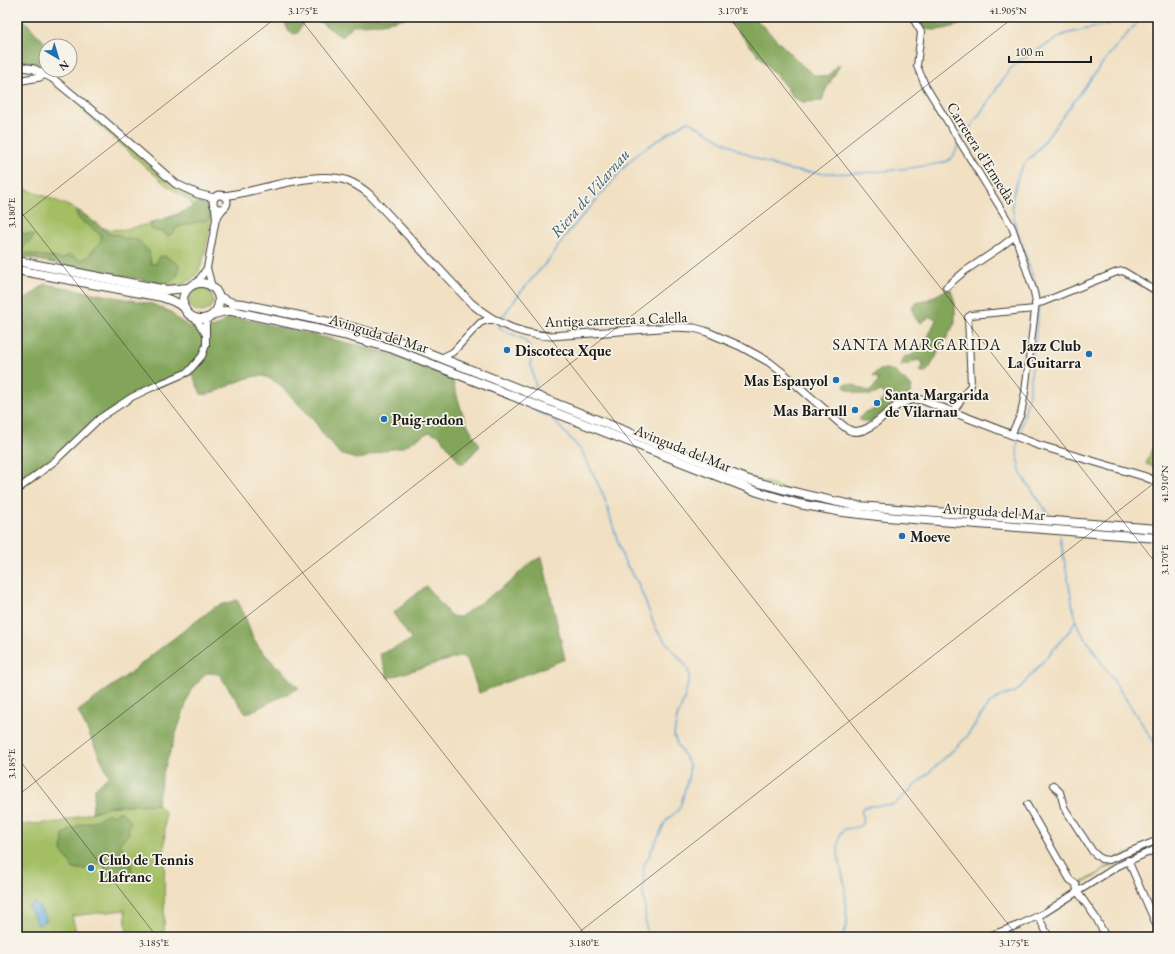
<svg xmlns="http://www.w3.org/2000/svg" width="1175" height="954" font-family="'EB Garamond',serif">
	<rect width="100%" height="100%" fill="#f7f3e8"/>
	<filter id="ink" filterUnits="userSpaceOnUse"><feTurbulence type="fractalNoise" baseFrequency=".025" numOctaves="2"/><feDisplacementMap in="SourceGraphic" scale="8" xChannelSelector="R" yChannelSelector="G"/><feConvolveMatrix kernelMatrix="1 2 1 2 8 2 1 2 1" color-interpolation-filters="sRGB"/></filter>
	<filter id="wash" filterUnits="userSpaceOnUse"><feTurbulence type="fractalNoise" baseFrequency=".012" numOctaves="4" result="noise"/><feDisplacementMap in="SourceGraphic" scale="16" xChannelSelector="R" yChannelSelector="G"/><feGaussianBlur stdDeviation="0.9" result="paint"/><feColorMatrix in="noise" values="0 0 0 0 0 0 0 0 0 0 0 0 0 0 0 0 0 1.4 0 .05"/><feComposite in="paint" operator="in"/></filter>
	<g filter="url(#wash)">
		<rect width="100%" height="100%" fill="#f1e0c2"/>
		<g fill="#a3be64" stroke="#606d40">
			<path d="M 84,106 L 169,181 L 207,200 L 213,207 C 211,219 209,230 207,242 C 202,268 197,289 165,284 L 17,256 L 17,186 C 38,193 59,201 79,211 C 88,216 95,225 104,228 C 121,235 177,217 192,207 L 190,201 L 167,186 L 81,109 Z"/>
			<circle cx="201" cy="300" r="12"/>
			<path d="M 222,301 L 351,330 L 400,345 L 627,434 L 817,500 L 1158,532 L 1158,535 L 860,511 L 818,504 L 775,493 L 729,478 L 481,379 L 393,346 L 229,308 L 222,307 Z"/>
			<path d="M 1158,434 L 1158,471 L 1155,467 L 1146,464 Z"/>
			<path d="M 157,804 L 165,812 L 164,937 L 127,937 L 125,910 L 72,916 L 77,935 L 72,937 L 17,937 L 17,825 L 60,822 L 113,806 Z"/>
			<path d="M 1158,841 L 1158,845 L 1109,867 L 1078,887 L 1084,881 L 1101,872 L 1116,859 Z"/>
		</g>
		<g fill="#82a55a" stroke="#4f603b">
			<path d="M 17,17 L 21,17 L 48,46 L 46,46 L 46,70 L 53,70 L 46,71 L 32,64 L 17,60 Z"/>
			<path d="M 282,17 L 407,17 C 390,23 372,25 353,25 L 342,37 C 327,29 309,5 298,33 L 294,34 L 289,32 Z"/>
			<path d="M 723,17 L 754,17 L 803,66 L 814,75 L 826,77 L 830,74 L 837,65 L 840,65 L 825,91 L 822,101 L 803,102 L 792,97 L 787,88 L 735,28 Z"/>
			<path d="M 916,17 L 978,17 C 961,24 943,33 924,29 Z"/>
			<path d="M 199,203 C 207,205 211,209 210,218 L 207,220 L 177,227 L 174,232 L 168,236 L 163,232 L 152,230 L 150,228 L 152,222 C 170,218 184,212 199,203 Z"/>
			<path d="M 77,210 L 100,226 L 109,234 L 119,235 L 125,239 L 137,239 L 149,251 L 151,264 L 156,264 L 159,257 L 162,256 L 167,257 L 179,265 C 180,275 174,281 165,284 L 17,256 L 17,229 L 24,234 L 32,234 L 34,236 C 31,242 24,244 22,251 L 24,253 L 62,259 L 69,255 L 82,260 L 85,258 C 91,252 103,244 101,235 L 79,219 L 76,213 Z"/>
			<path d="M 45,284 L 152,304 L 171,312 L 177,319 L 192,328 L 200,329 L 215,327 L 227,319 L 239,318 L 366,347 L 399,357 L 450,378 L 453,382 L 461,409 L 466,422 L 480,446 L 464,463 L 460,463 L 439,435 L 429,432 L 403,447 L 382,451 L 364,458 L 356,459 L 340,454 L 323,434 L 314,420 L 279,384 C 274,381 268,377 262,376 C 244,374 213,398 201,394 L 192,374 L 147,391 L 104,417 L 17,493 L 17,305 Z"/>
			<path d="M 948,289 L 951,289 L 955,304 L 955,323 L 929,369 L 925,373 L 920,371 L 923,366 L 922,363 L 918,360 C 912,361 908,366 901,366 L 904,357 C 907,356 911,356 913,354 C 925,348 930,331 936,320 L 934,318 L 929,317 L 921,323 C 914,319 913,313 912,306 L 915,303 L 925,301 Z"/>
			<path d="M 885,369 L 893,370 L 912,387 L 910,394 L 897,401 L 870,423 L 860,420 L 859,419 L 865,412 L 874,410 L 884,398 L 885,394 L 881,391 C 878,392 874,395 871,395 C 863,396 850,391 844,387 L 845,384 C 854,382 862,391 871,391 L 879,380 L 873,376 L 880,370 Z"/>
			<path d="M 542,557 L 565,659 L 479,693 L 467,659 L 461,656 L 388,678 L 380,654 L 408,642 L 411,639 L 393,613 L 426,586 L 449,614 L 452,616 L 460,617 L 510,582 L 531,562 Z"/>
			<path d="M 237,600 L 245,616 L 253,639 L 263,652 L 299,688 L 246,714 L 219,674 L 206,673 L 190,692 L 163,773 L 157,804 L 113,806 L 92,812 L 95,788 L 109,776 L 78,711 L 126,676 L 157,651 L 215,607 Z"/>
			<path d="M 121,811 L 131,821 L 128,828 L 129,834 L 119,843 C 124,849 125,852 128,858 C 130,864 131,863 132,870 L 117,883 L 105,874 L 108,868 L 102,863 L 92,864 L 85,869 L 73,869 L 70,862 L 62,852 L 63,834 L 81,824 L 90,823 L 107,814 L 113,815 Z"/>
		</g>
		<path fill="#60a6d6" stroke="#3e6179" d="M 36,902 L 47,920 L 38,925 L 28,907 Z"/>
		<g fill="none" stroke-linecap="round" stroke-linejoin="round">
			<g stroke="#60a6d6" stroke-width="1.5">
				<path d="M 961,141 L 988,102 L 1009,70 L 1022,59 L 1065,34 L 1109,24 L 1116,19 L 1126,17"/>
				<path d="M 1040,299 L 1016,227 L 1012,207 L 1013,196 L 1019,173 L 1024,164 L 1037,151 L 1108,56 L 1142,17"/>
				<path d="M 501,319 L 520,293 L 551,257 L 566,235 L 627,164 L 638,153 L 686,122 L 689,122 L 695,125 C 722,141 749,158 779,167 C 793,172 807,172 821,173 C 863,175 902,170 942,163 C 953,160 955,153 959,144"/>
				<path d="M 499,326 L 501,329 L 523,339 L 527,343 L 530,347 L 531,366 L 536,387"/>
				<path d="M 532,407 L 537,412 L 550,416 L 581,450 L 603,494 L 624,561 L 638,583 L 656,629 L 674,652 L 685,664 L 690,675 L 684,700 L 677,717 L 674,735 L 677,744 L 689,764 L 689,774 L 681,804 L 678,810 L 666,821 L 644,866 L 643,894 L 645,906 L 646,937"/>
				<path d="M 1020,435 L 1029,393 L 1039,306"/>
				<path d="M 1018,440 C 1016,451 1018,466 1022,476 L 1048,513"/>
				<path d="M 1060,537 L 1073,607 L 1078,627 L 1158,748"/>
				<path d="M 844,937 L 844,934 L 847,923 L 845,886 L 838,854 L 839,837 L 841,833 L 845,829 L 858,827 L 862,824 C 864,820 860,813 862,809 C 864,804 889,806 895,804 L 965,739 L 989,704 L 1001,696 L 1014,693 L 1020,688 L 1071,629 L 1076,619"/>
			</g>
		</g>
	</g>
	<g filter="url(#ink)">
		<g fill="none" stroke-linecap="round" stroke-linejoin="round">
			<g stroke="#3c3935" stroke-width="8">
				<g id="minor">
					<path d="M 912,17 L 921,32 L 917,66 L 925,85 L 1012,227 L 1034,292 L 1036,302 L 1025,392 L 1021,414 L 1011,435"/>
					<path d="M 216,219 L 223,209"/>
					<path d="M 197,283 L 207,268"/>
					<path d="M 212,287 L 207,268 L 216,219 L 215,208"/>
					<path d="M 946,287 L 965,271 L 998,249 L 1015,236"/>
					<path d="M 1035,304 L 1043,302 L 1117,272 L 1123,271 L 1158,292"/>
					<path d="M 195,318 L 205,333"/>
					<path d="M 441,358 L 453,352 L 480,323 L 487,320 L 495,320"/>
					<path d="M 953,412 L 971,385 L 968,317 L 971,315 L 1035,309"/>
					<path d="M 17,490 L 56,460 L 100,418 L 132,397 L 153,387 L 188,372 L 202,356 L 206,345 L 206,324 L 208,317"/>
					<path d="M 1053,785 L 1060,792 L 1064,807 L 1074,823 L 1093,852 L 1101,859 L 1109,860 L 1158,840"/>
					<path d="M 1027,805 L 1070,880 L 1076,884 L 1077,891 L 1096,918 L 1106,937"/>
					<path d="M 1128,860 L 1158,929"/>
					<path d="M 1038,916 L 1049,937"/>
					<path d="M 986,937 L 1021,924 L 1044,913 L 1118,866 L 1158,848"/>
				</g>
			</g>
			<g stroke="#3c3935" stroke-width="9">
				<g id="tertiary">
					<path d="M 17,66 L 34,69 L 52,78 L 95,113 L 176,184 L 198,194 L 214,198"/>
					<path d="M 17,81 L 40,77 L 45,74"/>
					<circle cx="220" cy="202" r="7"/>
					<path d="M 224,196 C 258,192 316,169 348,181 C 355,184 362,188 369,194 L 471,303 C 494,323 520,335 551,336 L 674,327 L 694,328 L 705,331 L 740,346 L 769,362 L 783,373 L 841,424 C 845,427 848,430 852,431 C 876,436 891,395 922,400 L 1038,445 L 1143,476 L 1158,482"/>
				</g>
			</g>
			<g stroke="#3c3935" stroke-width="10">
				<g id="secondary">
					<path d="M 17,261 L 166,290 L 188,288"/>
					<path d="M 17,270 L 162,297 L 173,301 L 184,307"/>
					<circle cx="201" cy="301" r="18"/>
					<path d="M 219,297 L 232,303 L 243,304 L 348,326 L 393,339 L 746,479 C 783,490 820,499 858,506 L 1158,529"/>
					<path d="M 214,314 L 226,311 L 232,311 L 344,335 L 393,349 L 758,492 L 799,504 L 843,512 L 887,517 L 1158,538"/>
				</g>
			</g>
			<use href="#minor" stroke="#fff" stroke-width="6"/>
			<use href="#tertiary" stroke="#fff" stroke-width="7"/>
			<use href="#secondary" stroke="#fff" stroke-width="8"/>
		</g>
	</g>
	<path fill="none" stroke="#1c1c1c" stroke-width="1" stroke-opacity="0.45" d="M 299,17 L 1018,937M 729,17 L 1158,566M 17,207 L 587,937M 17,220 L 277,17M 17,757 L 157,937M 17,796 L 1014,17M 573,937 L 1158,480"/>
	<g fill="#1f6fb2" stroke="#f7f3e8" stroke-width="1.5">
		<circle cx="507" cy="350" r="4"/>
		<circle cx="1089" cy="354" r="4"/>
		<circle cx="836" cy="380" r="4"/>
		<circle cx="877" cy="403" r="4"/>
		<circle cx="855" cy="410" r="4"/>
		<circle cx="384" cy="419" r="4"/>
		<circle cx="902" cy="536" r="4"/>
		<circle cx="91" cy="868" r="4"/>
	</g>
	<g text-anchor="middle" dominant-baseline="central" stroke-width="3.5" stroke-linejoin="round" paint-order="stroke">
		<g font-size="15" fill="#1c1c1c" stroke="#f7f3e8">
			<text transform="translate(982 153) rotate(58)">Carretera d'Ermedàs</text>
			<text transform="translate(616 319) rotate(-2)">Antiga carretera a Calella</text>
			<text transform="translate(379 333) rotate(17)">Avinguda del Mar</text>
			<text transform="translate(683 448) rotate(22)">Avinguda del Mar</text>
			<text transform="translate(994 511) rotate(4)">Avinguda del Mar</text>
		</g>
		<g font-size="15" font-weight="bold" fill="#1c1c1c" stroke="#f7f3e8" text-anchor="start">
			<text x="1081" y="345" text-anchor="end">Jazz Club<tspan x="1081" dy="17">La Guitarra</tspan></text>
			<text x="515" y="350">Discoteca Xque</text>
			<text x="828" y="380" text-anchor="end">Mas Espanyol</text>
			<text x="885" y="394">Santa Margarida<tspan x="885" dy="17">de Vilarnau</tspan></text>
			<text x="847" y="410" text-anchor="end">Mas Barrull</text>
			<text x="392" y="419">Puig-rodon</text>
			<text x="910" y="536">Moeve</text>
			<text x="99" y="859">Club de Tennis<tspan x="99" dy="17">Llafranc</tspan></text>
		</g>
		<g font-size="16" font-style="italic" fill="#3b5a70" stroke="#f7f3e8">
			<text transform="translate(590 193) rotate(-49)">Riera de Vilarnau</text>
		</g>
		<g font-size="16" letter-spacing="1" fill="#1c1c1c" stroke="#f7f3e8">
			<text x="917" y="344">SANTA MARGARIDA</text>
		</g>
	</g>
	<rect width="1175" height="954" fill="none" stroke="#f7f3e8" stroke-width="44"/>
	<g transform="translate(58 58) rotate(142)"><circle r="19" fill="#f7f3e8" stroke="#9f9d96"/>
	<path d="M0-3L7 15L0 10L-7 15Z" fill="#1f6fb2"/>
	<text y="-6" font-size="11" font-weight="bold" text-anchor="middle" fill="#1c1c1c">N</text>
	</g>
	<path d="M1009 56v6h82v-6" fill="none" stroke="#1c1c1c" stroke-width="2"/>
	<text x="1015" y="56" font-size="12" fill="#1c1c1c" stroke="#f7f3e8" stroke-width="3" paint-order="stroke">100 m</text>
	<rect x="22" y="22" width="1131" height="910" fill="none" stroke="#1c1c1c" stroke-width="1.5"/>
	<g font-size="10" text-anchor="middle" fill="#1c1c1c">
		<text x="303" y="14">3.175°E</text>
		<text x="733" y="14">3.170°E</text>
		<text x="1008" y="14">41.905°N</text>
		<text transform="translate(11 213) rotate(-90)" y="4">3.180°E</text>
		<text transform="translate(1164 484) rotate(-90)" y="4">41.910°N</text>
		<text transform="translate(1164 560) rotate(-90)" y="4">3.170°E</text>
		<text transform="translate(11 764) rotate(-90)" y="4">3.185°E</text>
		<text x="154" y="946">3.185°E</text>
		<text x="584" y="946">3.180°E</text>
		<text x="1014" y="946">3.175°E</text>
	</g>
</svg>
